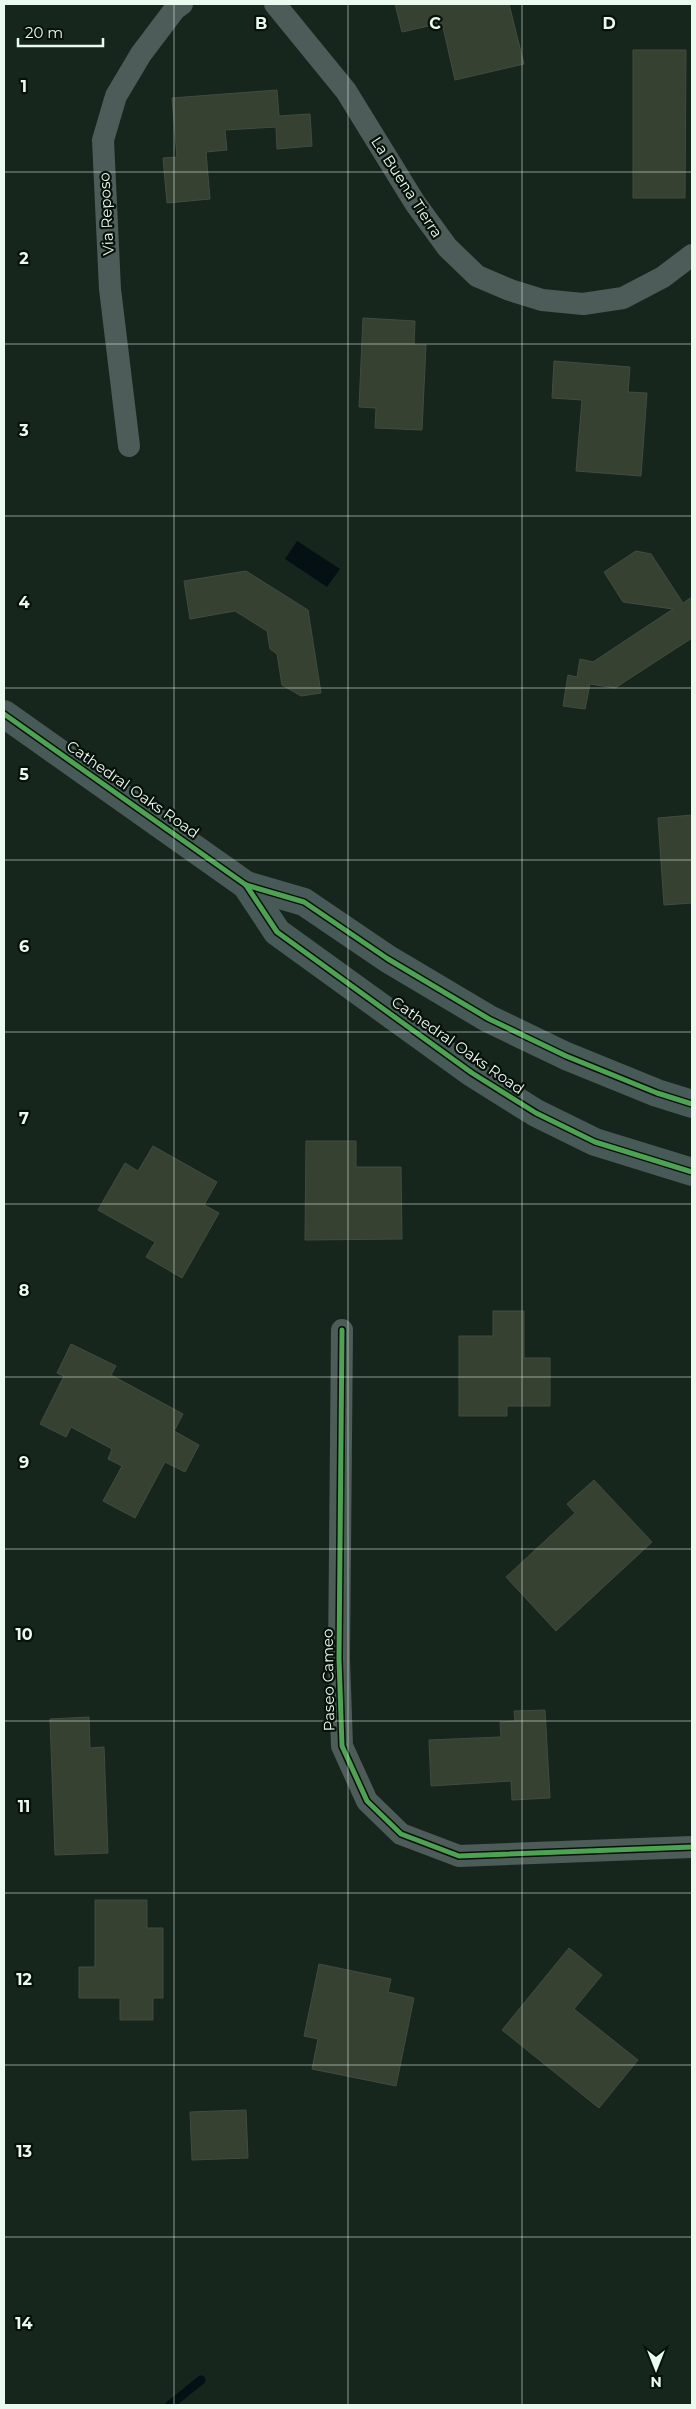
<svg xmlns="http://www.w3.org/2000/svg" width="696" height="2409" font-family="Montserrat,sans-serif">
	<rect width="100%" height="100%" fill="#17261d"/>
	<path fill="#041013" d="M 297,541 L 340,569 L 327,587 L 285,559 Z"/>
	<g fill="none" stroke-linecap="round" stroke-linejoin="round">
		<path stroke="#041013" stroke-width="9" d="M 170,2405 L 201,2380"/>
	</g>
	<g fill="#364131" stroke="#424b41">
		<path d="M 395,4 L 509,4 L 524,64 L 455,80 L 442,23 L 402,32 Z"/>
		<path d="M 633,50 L 686,50 L 685,198 L 633,198 Z"/>
		<path d="M 277,90 L 279,116 L 310,114 L 312,146 L 277,149 L 276,127 L 225,130 L 227,150 L 206,152 L 210,199 L 167,203 L 163,158 L 177,157 L 172,98 Z"/>
		<path d="M 363,318 L 415,321 L 414,345 L 426,345 L 422,430 L 375,428 L 376,408 L 359,407 Z"/>
		<path d="M 554,361 L 630,367 L 628,392 L 647,393 L 641,476 L 576,471 L 582,400 L 552,398 Z"/>
		<path d="M 636,551 L 651,554 L 683,603 L 692,597 L 692,638 L 615,688 L 590,684 L 585,709 L 563,706 L 568,675 L 577,677 L 580,659 L 593,662 L 673,609 L 623,602 L 604,572 Z"/>
		<path d="M 246,571 L 308,610 L 321,693 L 301,696 L 282,685 L 277,654 L 270,649 L 267,631 L 235,611 L 190,619 L 184,581 Z"/>
		<path d="M 692,815 L 692,903 L 664,905 L 658,818 Z"/>
		<path d="M 306,1141 L 356,1141 L 356,1167 L 401,1167 L 402,1239 L 305,1240 Z"/>
		<path d="M 153,1146 L 217,1182 L 204,1205 L 219,1213 L 182,1278 L 146,1257 L 155,1242 L 98,1210 L 125,1163 L 138,1171 Z"/>
		<path d="M 493,1311 L 524,1311 L 524,1358 L 550,1358 L 550,1406 L 507,1406 L 507,1416 L 459,1416 L 459,1336 L 493,1336 Z"/>
		<path d="M 71,1344 L 116,1366 L 111,1375 L 183,1414 L 174,1431 L 199,1445 L 185,1472 L 165,1462 L 135,1518 L 103,1501 L 122,1466 L 108,1459 L 112,1449 L 71,1427 L 66,1437 L 40,1424 L 64,1376 L 57,1373 Z"/>
		<path d="M 594,1480 L 652,1542 L 556,1631 L 506,1577 L 575,1513 L 567,1504 Z"/>
		<path d="M 545,1710 L 550,1798 L 512,1800 L 511,1781 L 431,1786 L 429,1740 L 501,1737 L 500,1722 L 515,1721 L 514,1711 Z"/>
		<path d="M 89,1717 L 90,1748 L 104,1747 L 108,1853 L 55,1855 L 50,1719 Z"/>
		<path d="M 95,1900 L 147,1900 L 147,1928 L 163,1928 L 163,1998 L 153,1998 L 153,2020 L 120,2020 L 120,1998 L 79,1998 L 79,1967 L 95,1967 Z"/>
		<path d="M 569,1948 L 602,1975 L 574,2009 L 638,2060 L 599,2108 L 502,2030 Z"/>
		<path d="M 319,1964 L 391,1979 L 388,1992 L 414,1998 L 396,2086 L 312,2069 L 318,2039 L 304,2036 Z"/>
		<path d="M 246,2110 L 248,2158 L 192,2160 L 190,2112 Z"/>
	</g>
	<g fill="none" stroke-linecap="round" stroke-linejoin="round">
		<g stroke="#4d5c59" stroke-width="22">
			<path d="M 275,4 L 346,91 L 415,203 L 447,247 L 477,276 L 510,290 L 542,300 L 583,304 L 623,298 L 663,277 L 692,255"/>
			<path d="M 129,446 L 110,289 L 103,140 L 116,96 L 141,54 L 175,9 L 182,4"/>
			<path d="M 342,1330 L 339,1659 L 342,1746 L 367,1801 L 401,1834 L 459,1856 L 692,1847"/>
		</g>
		<g stroke="#485a57" stroke-width="28">
			<path d="M 4,714 L 246,885 L 304,902 L 388,959 L 489,1019 L 566,1056 L 657,1093 L 692,1104"/>
			<path d="M 246,885 L 277,932 L 472,1073 L 536,1113 L 595,1142 L 692,1172"/>
		</g>
		<g stroke="#07110a" stroke-width="8">
			<g id="cycleway">
				<path d="M 4,714 L 246,885 L 304,902 L 388,959 L 489,1019 L 566,1056 L 657,1093 L 692,1104"/>
				<path d="M 246,885 L 277,932 L 472,1073 L 536,1113 L 595,1142 L 692,1172"/>
				<path d="M 342,1330 L 339,1659 L 342,1746 L 367,1801 L 401,1834 L 459,1856 L 692,1847"/>
			</g>
		</g>
		<use href="#cycleway" stroke="#4ca352" stroke-width="5"/>
	</g>
	<path fill="none" stroke="#eafaef" stroke-width="1" stroke-opacity="0.55" d="M 174,4 L 174,2405M 348,4 L 348,2405M 522,4 L 522,2405M 4,172 L 692,172M 4,344 L 692,344M 4,516 L 692,516M 4,688 L 692,688M 4,860 L 692,860M 4,1032 L 692,1032M 4,1204 L 692,1204M 4,1377 L 692,1377M 4,1549 L 692,1549M 4,1721 L 692,1721M 4,1893 L 692,1893M 4,2065 L 692,2065M 4,2237 L 692,2237"/>
	<g text-anchor="middle" dominant-baseline="central" stroke-width="4.5" stroke-linejoin="round" paint-order="stroke">
		<g font-size="15" fill="#eafaef" stroke="#07110a">
			<text transform="translate(407 187) rotate(57)">La Buena Tierra</text>
			<text transform="translate(106 214) rotate(-93)">Via Reposo</text>
			<text transform="translate(133 789) rotate(35)">Cathedral Oaks Road</text>
			<text transform="translate(458 1045) rotate(35)">Cathedral Oaks Road</text>
			<text transform="translate(328 1680) rotate(-91)">Paseo Cameo</text>
		</g>
	</g>
	<g font-size="16" text-anchor="middle" font-weight="bold" fill="#eafaef" stroke="#07110a" stroke-width="4.5" stroke-linejoin="round" paint-order="stroke">
		<text x="261" y="29">B</text>
		<text x="435" y="29">C</text>
		<text x="609" y="29">D</text>
		<text x="24" y="92">1</text>
		<text x="24" y="264">2</text>
		<text x="24" y="436">3</text>
		<text x="24" y="608">4</text>
		<text x="24" y="780">5</text>
		<text x="24" y="952">6</text>
		<text x="24" y="1124">7</text>
		<text x="24" y="1296">8</text>
		<text x="24" y="1468">9</text>
		<text x="24" y="1640">10</text>
		<text x="24" y="1812">11</text>
		<text x="24" y="1985">12</text>
		<text x="24" y="2157">13</text>
		<text x="24" y="2329">14</text>
	</g>
	<rect width="696" height="2409" fill="none" stroke="#eafaef" stroke-width="10"/>
	<g transform="translate(656 2369) rotate(180)" stroke="#07110a" stroke-width="4" paint-order="stroke">
	<path d="M0-4L9 19L0 12L-9 19Z" fill="#eafaef"/>
	<text y="-8" font-size="14" font-weight="bold" text-anchor="middle" fill="#eafaef">N</text>
	</g>
	<path d="M18 38v8h85v-8" fill="none" stroke="#eafaef" stroke-width="2.5"/>
	<text x="25" y="38" font-size="15" fill="#eafaef" stroke="#07110a" stroke-width="4" paint-order="stroke">20 m</text>
</svg>
